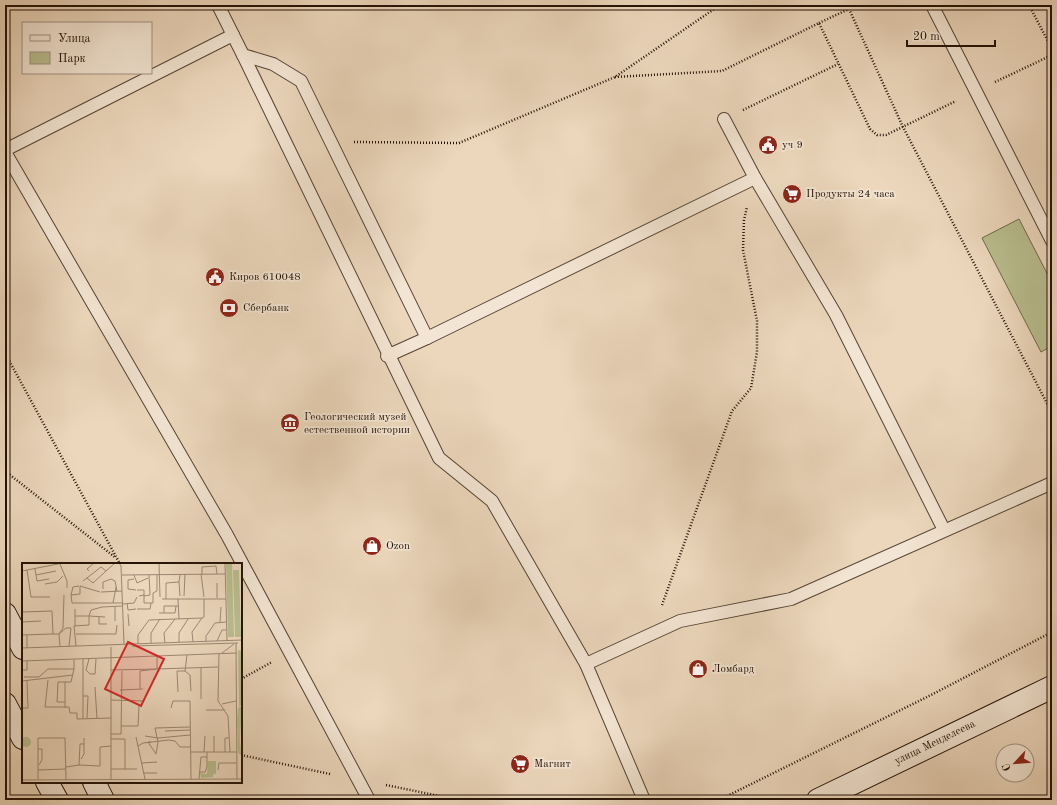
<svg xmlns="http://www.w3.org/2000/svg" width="1057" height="805" font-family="'Old Standard TT',serif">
	<rect width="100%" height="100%" fill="#ecd7bc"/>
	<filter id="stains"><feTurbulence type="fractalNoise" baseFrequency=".005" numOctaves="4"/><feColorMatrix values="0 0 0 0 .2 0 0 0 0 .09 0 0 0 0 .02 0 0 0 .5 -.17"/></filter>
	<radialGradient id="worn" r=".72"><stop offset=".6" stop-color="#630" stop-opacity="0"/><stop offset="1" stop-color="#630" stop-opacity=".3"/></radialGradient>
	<path fill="#b9be8f" stroke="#6e684a" d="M 1019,219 L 1052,283 L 1052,346 L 1041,352 L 982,238 Z"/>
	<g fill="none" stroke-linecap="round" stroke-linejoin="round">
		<g stroke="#554334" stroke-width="14">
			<g id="lane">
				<path d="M 218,5 L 233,35"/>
				<path d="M 932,5 L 1052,241"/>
				<path d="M 243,55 L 439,458 L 492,501 L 586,664 L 644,800"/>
				<path d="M 724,119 L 755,178 L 836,315 L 944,530"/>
				<path d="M 5,150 L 233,35 L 243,55 L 273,64 L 301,81 L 427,338 L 755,178"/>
				<path d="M 5,152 L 227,535 L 369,800"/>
				<path d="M 387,356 L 427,338"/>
				<path d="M 586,664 L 680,621 L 791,599 L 1052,483"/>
			</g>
		</g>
		<g stroke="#231206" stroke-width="24">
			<g id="secondary">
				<path d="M 5,614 L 23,648"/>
				<path d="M 5,704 L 23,738"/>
				<path d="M 47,782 L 57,800"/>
				<path d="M 94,782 L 103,800"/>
				<path d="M 818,800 L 1052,687"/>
			</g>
		</g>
		<g stroke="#231206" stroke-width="2.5" stroke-dasharray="1 2" stroke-linecap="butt">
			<path d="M 847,5 L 849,9 L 856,5"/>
			<path d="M 1029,5 L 1052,49"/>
			<path d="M 819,23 L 849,9 L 903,127 L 1052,413"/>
			<path d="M 615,77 L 722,71 L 819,23 L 870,129 L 877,135 L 886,135 L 956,101"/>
			<path d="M 995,82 L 1052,55"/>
			<path d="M 743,110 L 838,64"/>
			<path d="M 354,142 L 459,143 L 615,77 L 720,5"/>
			<path d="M 5,353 L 120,564"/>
			<path d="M 5,471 L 116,558"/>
			<path d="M 662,605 L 732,411 L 751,388 L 757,352 L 757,321 L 743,250 L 744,220 L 747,207"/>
			<path d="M 241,679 L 272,662"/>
			<path d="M 241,755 L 330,774"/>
			<path d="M 386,785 L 459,800"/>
			<path d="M 18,800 L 24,796"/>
			<path d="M 719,800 L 931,695 L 1052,632"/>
		</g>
		<use href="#lane" stroke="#f3e5d3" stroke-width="12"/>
		<use href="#secondary" stroke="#f3e5d3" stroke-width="22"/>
	</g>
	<defs>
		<g id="civic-disc" transform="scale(1)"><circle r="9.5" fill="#8f2418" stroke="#f3e5d3"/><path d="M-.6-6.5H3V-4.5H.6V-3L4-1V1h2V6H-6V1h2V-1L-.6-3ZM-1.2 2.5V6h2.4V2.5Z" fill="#fff"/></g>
		<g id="supermarket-disc" transform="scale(1)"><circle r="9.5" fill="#8f2418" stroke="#f3e5d3"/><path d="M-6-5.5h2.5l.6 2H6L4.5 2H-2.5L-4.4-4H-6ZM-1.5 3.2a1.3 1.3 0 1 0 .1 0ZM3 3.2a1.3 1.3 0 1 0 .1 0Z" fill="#fff"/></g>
		<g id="bank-disc" transform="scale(1)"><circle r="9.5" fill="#8f2418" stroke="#f3e5d3"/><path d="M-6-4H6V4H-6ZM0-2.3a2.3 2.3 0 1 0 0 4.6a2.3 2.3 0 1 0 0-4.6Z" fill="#fff"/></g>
		<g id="museum-disc" transform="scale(1)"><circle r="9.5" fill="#8f2418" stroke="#f3e5d3"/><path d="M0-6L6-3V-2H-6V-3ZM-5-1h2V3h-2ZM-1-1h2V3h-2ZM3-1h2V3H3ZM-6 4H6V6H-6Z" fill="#fff"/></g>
		<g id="shop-disc" transform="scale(1)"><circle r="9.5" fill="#8f2418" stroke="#f3e5d3"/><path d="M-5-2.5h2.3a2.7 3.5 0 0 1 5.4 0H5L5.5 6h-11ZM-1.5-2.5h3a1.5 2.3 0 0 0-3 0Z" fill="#fff"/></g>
	</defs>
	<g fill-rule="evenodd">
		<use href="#civic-disc" x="768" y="145"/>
		<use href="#supermarket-disc" x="792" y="194"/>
		<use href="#civic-disc" x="215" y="277"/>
		<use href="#bank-disc" x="229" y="308"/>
		<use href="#museum-disc" x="290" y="423"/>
		<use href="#shop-disc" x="372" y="546"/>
		<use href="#shop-disc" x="698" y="669"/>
		<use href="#supermarket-disc" x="520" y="764"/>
	</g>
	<g text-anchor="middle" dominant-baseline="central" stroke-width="3.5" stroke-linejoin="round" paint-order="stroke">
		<g font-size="11" fill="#231206" stroke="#f3e5d3" text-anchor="start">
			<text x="782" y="145">уч 9</text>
			<text x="806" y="194">Продукты 24 часа</text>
			<text x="229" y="277">Киров 610048</text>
			<text x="243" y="308">Сбербанк</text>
			<text x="304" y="417">Геологический музей<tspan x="304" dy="13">естественной истории</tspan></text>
			<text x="386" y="546">Ozon</text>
			<text x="712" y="669">Ломбард</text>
			<text x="534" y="764">Магнит</text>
		</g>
		<g font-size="11" fill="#231206" stroke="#f3e5d3">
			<text transform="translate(935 743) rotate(-26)">улица Менделеева</text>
		</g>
	</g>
	<g transform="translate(22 563)">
		<rect width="220" height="220" fill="#ecd7bc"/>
		<path d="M 204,0 L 210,0 L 212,74 L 206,74 ZM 211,7 L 217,7 L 219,74 L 213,74 ZM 216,87 L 220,88 L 220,141 L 217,144 ZM 220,143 L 218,176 L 219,192 L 216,190 L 215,156 L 216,145 ZM-1 179a5 5 0 1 1 10 0a5 5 0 1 1-10 0ZM 186,198 L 194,198 L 194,211 L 191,211 L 191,214 L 179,215 L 178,210 L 185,211 Z" fill="#b9be8f"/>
		<path fill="none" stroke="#9c8873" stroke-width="1" d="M 97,0 L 99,3 L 102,81M 137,0 L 138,34M 203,0 L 205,78M 38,1 L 45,18 L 45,25M 13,6 L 15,18 L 27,16M 5,7 L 9,34 L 28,34M 0,8 L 41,0M 67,8 L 65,6 L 72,0M 179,11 L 182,34M 180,11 L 180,4 L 194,3 L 195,11M 14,12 L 34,8M 100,12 L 203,11M 112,12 L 115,20 L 126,15M 65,15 L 71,20 L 84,8M 112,16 L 106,17 L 106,26 L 114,27M 61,18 L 79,4 L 84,8 L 93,0M 157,19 L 158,33M 195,20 L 195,35M 23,21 L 35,19 L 41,13M 81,26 L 81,19 L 89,16 L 93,18 L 95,28M 115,27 L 122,27 L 122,33 L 128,32 L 127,12M 78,29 L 58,23 L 58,31 L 49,32 L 50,40 L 101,40M 79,29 L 100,28M 49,32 L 51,24 L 57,23M 117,33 L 122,32 L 122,40 L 131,40 L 131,30 L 135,28 L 135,12M 162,33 L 163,11M 140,36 L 144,36 L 144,20 L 157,19 L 158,12M 144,36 L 204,36M 156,36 L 157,56M 91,40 L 94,24M 105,40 L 106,47 L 114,46M 101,41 L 112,40 L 115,34M 93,44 L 93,58M 53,46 L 53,63M 115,46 L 128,46 L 129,40M 0,49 L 30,48 L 31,71 L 37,71 L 41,65 L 42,32M 137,50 L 153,50 L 154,43M 142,50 L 142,43 L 156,43M 106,51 L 107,63M 53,53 L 67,53 L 69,47 L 80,44 L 101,43M 77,54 L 77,61 L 85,61M 180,55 L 182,54 L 182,36M 0,59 L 19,58M 198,59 L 199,44M 54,71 L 94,71 L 95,62M 0,72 L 31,71M 5,72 L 5,85M 184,78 L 184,73 L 193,60 L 204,59M 195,78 L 200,67 L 204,67M 157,79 L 157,70 L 166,56M 129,80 L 129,70 L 138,56M 143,80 L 142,70 L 153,56M 214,80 L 215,216M 116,81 L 116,72 L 127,57 L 180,55 L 170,69 L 171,79M 38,83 L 37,71 L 44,65 L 49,65 L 47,83M 54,83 L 52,63 L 67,62 L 67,53 L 83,54M 110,83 L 216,80M 89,84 L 89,216M 0,85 L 220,77M 200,90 L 212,81M 197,91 L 196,138 L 206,153 L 208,189M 165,92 L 163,108 L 168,112 L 169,128M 61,96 L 61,156M 67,96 L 64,107 L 68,111 L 73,111 L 74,96M 0,98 L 215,90M 179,105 L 179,136M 135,106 L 196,104M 0,107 L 5,107 L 5,98M 89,107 L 134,106M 2,114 L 17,114 L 26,106 L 52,106 L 52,96M 26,117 L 23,144 L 47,144 L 48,150 L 55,150 L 55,156 L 89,155M 0,118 L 51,112M 73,124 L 75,156M 118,126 L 118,108 L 135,106 L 135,93M 98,127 L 121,126M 156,129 L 155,108 L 163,108M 61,133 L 66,133 L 65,155M 89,137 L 122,138M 43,139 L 35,139 L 36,119 L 49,119 L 52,106M 200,141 L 214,138M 0,145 L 6,145 L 5,118M 43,145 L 43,119M 149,145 L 151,138 L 168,138 L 169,216M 184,147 L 203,147M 99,163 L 116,163 L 117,142M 143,168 L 168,167M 89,171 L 99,171 L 100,108M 123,173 L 136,175 L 168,172M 114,174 L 123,216M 89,176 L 103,176 L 103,206M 129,179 L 126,179 L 134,191 L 136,179 L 133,165 L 168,164M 116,183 L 121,180 L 147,177 L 153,178 L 158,184 L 169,184M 16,186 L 20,186 L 20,197 L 17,202M 169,189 L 215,189M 182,189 L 183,173M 192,189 L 192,173M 203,189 L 203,175 L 207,175M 59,196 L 62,191 L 62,175M 120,200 L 135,199M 57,202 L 78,203 L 78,184 L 89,183M 44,204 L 57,202 L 58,181 L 62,181M 89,206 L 115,206M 16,207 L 44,206M 196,207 L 197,200 L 215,200M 177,209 L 183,209 L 185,204 L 185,189M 122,210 L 135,210M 16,216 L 16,175 L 43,175 L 44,217M 177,216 L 179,194 L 185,194M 0,217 L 220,216"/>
		<path fill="#d62828" fill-opacity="0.15" stroke="#d62828" stroke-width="2" d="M 106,79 L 142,96 L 119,143 L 83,126 Z"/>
		<rect width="220" height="220" fill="none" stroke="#231206" stroke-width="2"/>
	</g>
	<rect width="1057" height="805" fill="none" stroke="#ecd7bc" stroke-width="20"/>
	<rect x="6" y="6" width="1045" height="793" fill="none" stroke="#231206" stroke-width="2"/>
	<rect x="10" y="10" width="1037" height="785" fill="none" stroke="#231206"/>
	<rect x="22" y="22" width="130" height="52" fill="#f3e5d3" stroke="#a09181"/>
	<rect x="30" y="35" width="20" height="6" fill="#f3e5d3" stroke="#a09181"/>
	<text x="58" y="42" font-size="12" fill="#231206">Улица</text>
	<rect x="30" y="52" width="20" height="12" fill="#b9be8f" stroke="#a09181"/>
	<text x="58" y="62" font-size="12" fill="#231206">Парк</text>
	<g transform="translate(1015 763) rotate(244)"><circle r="19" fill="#f3e5d3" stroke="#a09181"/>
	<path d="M0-3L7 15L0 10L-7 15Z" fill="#8f2418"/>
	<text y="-6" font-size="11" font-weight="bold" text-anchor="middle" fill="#231206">С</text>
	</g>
	<path d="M907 40v6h88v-6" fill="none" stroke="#231206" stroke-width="2"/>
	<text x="913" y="40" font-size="12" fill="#231206" stroke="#f3e5d3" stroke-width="3" paint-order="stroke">20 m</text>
	<rect width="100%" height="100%" filter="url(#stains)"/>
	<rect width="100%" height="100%" fill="url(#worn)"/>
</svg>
